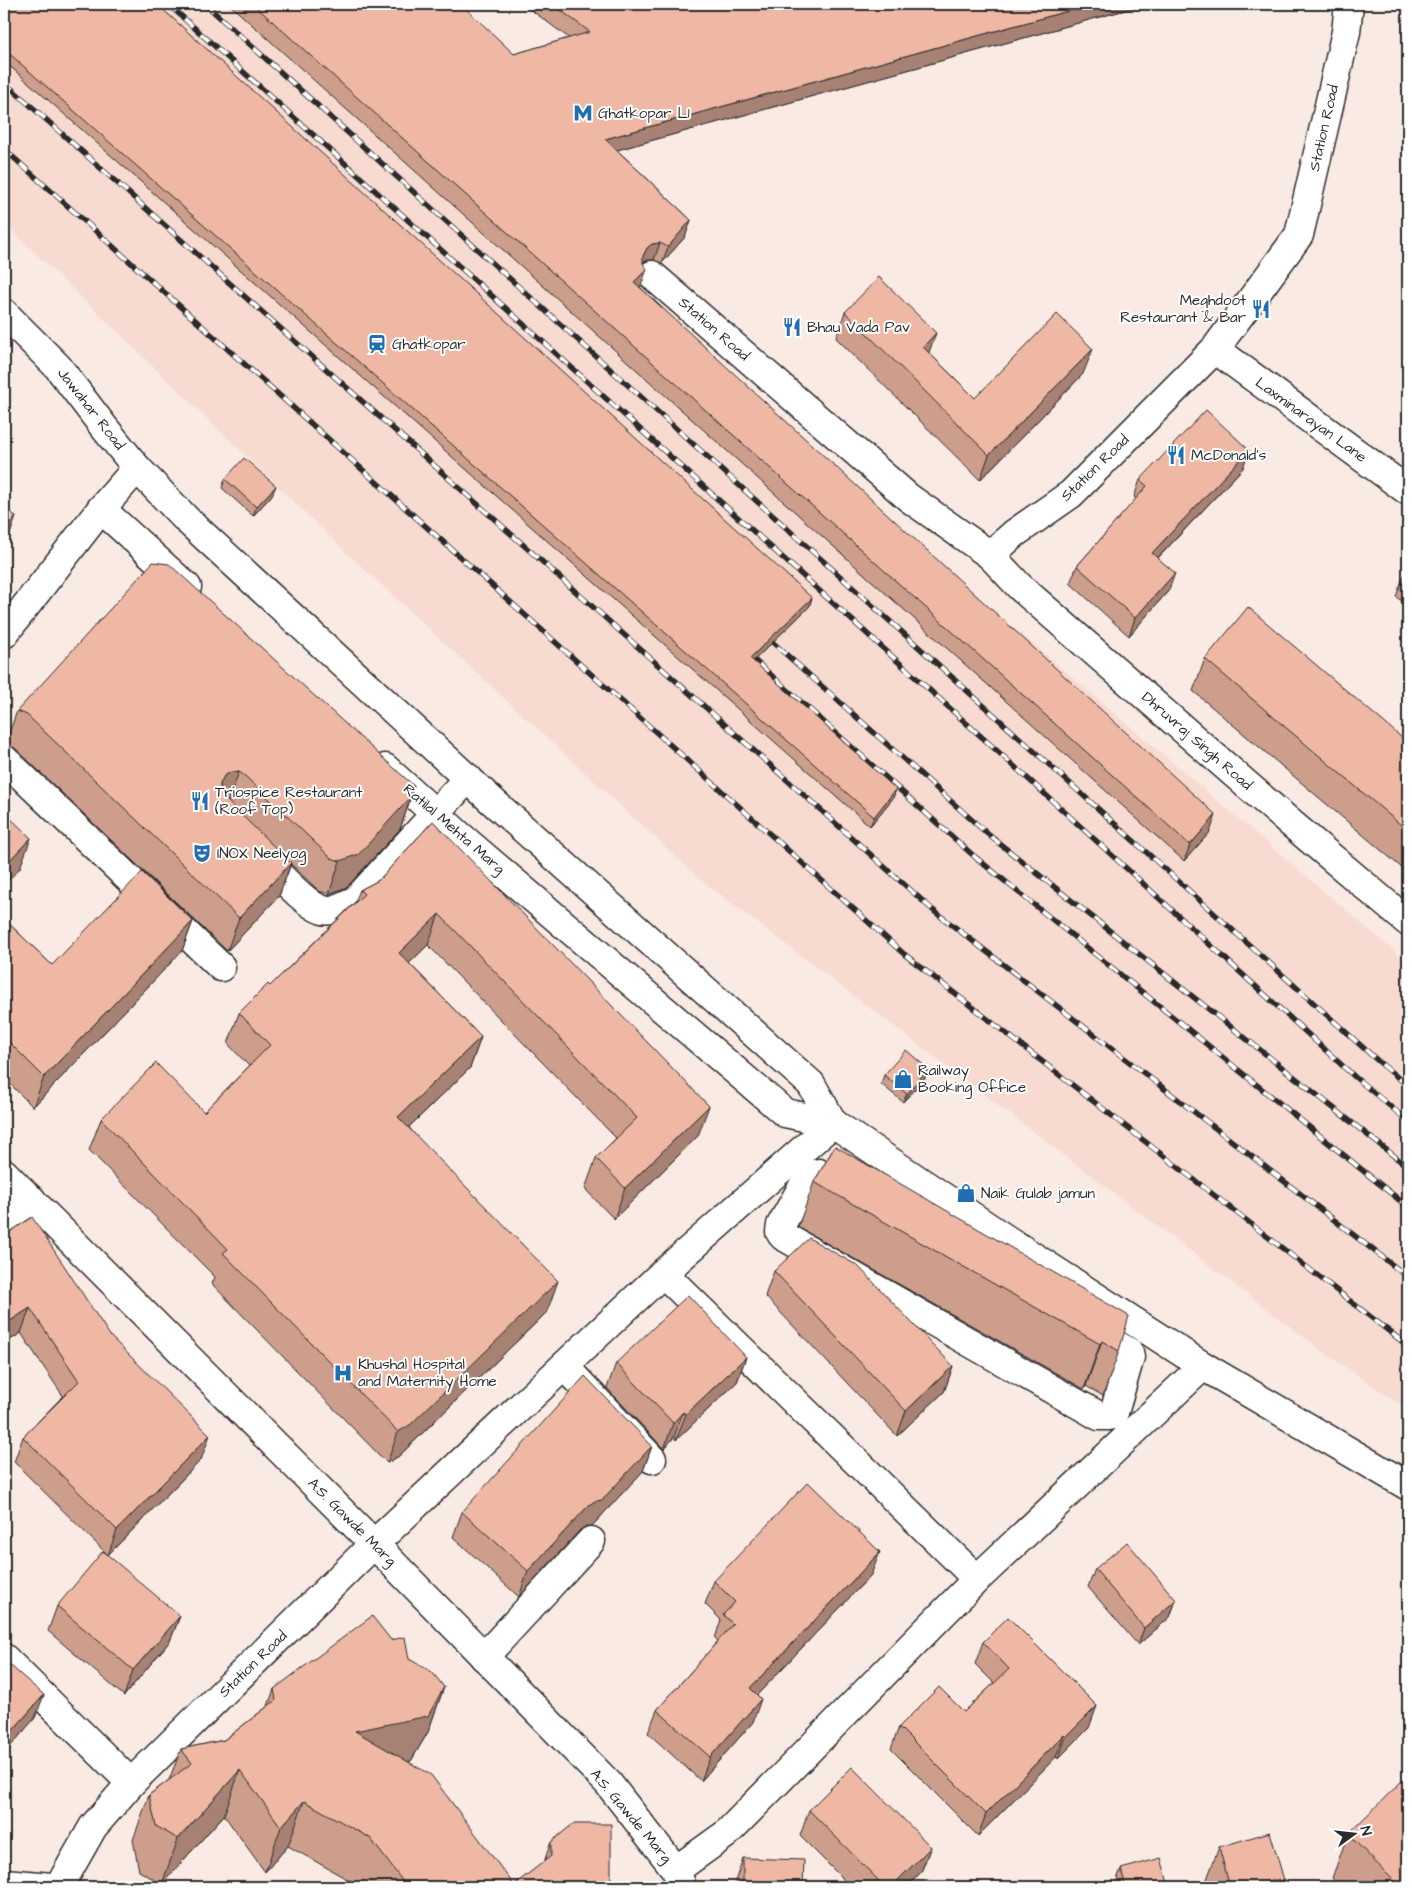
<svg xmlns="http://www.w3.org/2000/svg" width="1412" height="1891" font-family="'Architects Daughter',sans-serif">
	<rect width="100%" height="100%" fill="#faeae4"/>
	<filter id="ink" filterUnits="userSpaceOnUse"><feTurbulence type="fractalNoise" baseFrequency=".02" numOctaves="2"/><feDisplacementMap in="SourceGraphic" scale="10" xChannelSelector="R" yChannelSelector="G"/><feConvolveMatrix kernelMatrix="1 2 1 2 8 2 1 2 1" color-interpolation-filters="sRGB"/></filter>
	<g filter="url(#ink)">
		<path fill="#f7dbd1" d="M 4,4 L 299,4 L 661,327 L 1408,963 L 1408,1410 L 1325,1353 L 701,880 L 348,554 L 4,223 Z"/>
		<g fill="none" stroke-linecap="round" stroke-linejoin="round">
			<g stroke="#2b2b2b" stroke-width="31">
				<g id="minor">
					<path d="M 652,275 L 909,498 L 990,555 L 1020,587 L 1293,825 L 1408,922"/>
					<path d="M 4,313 L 58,367 L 103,426 L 137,468 L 101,509 L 4,634"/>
					<path d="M 1215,349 L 1408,491"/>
					<path d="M 137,468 L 187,520 L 491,800 L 811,1084 L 833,1123 L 1006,1239 L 1203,1366 L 1408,1486"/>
					<path d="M 101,509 L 187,587"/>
					<path d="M 990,555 L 1015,533 L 1071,494 L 1215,349 L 1299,235 L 1346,32 L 1349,4"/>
					<path d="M 4,759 L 221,967"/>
					<path d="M 385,768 L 459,835 L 785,1113 L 833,1123"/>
					<path d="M 259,854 C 273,868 305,905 323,910 C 333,913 346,904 356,900 L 468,778"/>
					<path d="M 4,1173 L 374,1544 L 608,1783 L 676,1870 L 682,1887"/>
					<path d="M 819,1173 L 1129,1352 L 1130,1357 L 1114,1413 L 1110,1416 L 1099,1416 L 783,1236 L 780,1232 L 781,1225 L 808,1177 L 813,1174 Z"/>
					<path d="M 4,1219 L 32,1200"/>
					<path d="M 663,1273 L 977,1579"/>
					<path d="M 564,1366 L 652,1459"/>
					<path d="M 484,1657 L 591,1541"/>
					<path d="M 4,1658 L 131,1783"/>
					<path d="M 676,1870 L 726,1834 L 977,1579 L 1203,1366"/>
					<path d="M 4,1883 L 52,1887"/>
					<path d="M 59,1887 L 93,1827 L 131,1783 L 374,1544 L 663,1273 L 833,1123"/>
				</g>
			</g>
			<use href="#minor" stroke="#fff" stroke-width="28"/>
			<g stroke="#2b2b2b" stroke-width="5.5">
				<g id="rail">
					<path d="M 168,4 L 1035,785 L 1356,1078 L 1408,1121"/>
					<path d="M 205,4 L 1378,1061 L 1408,1086"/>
					<path d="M 4,82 L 934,911 L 1408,1277"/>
					<path d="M 4,149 L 904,954 L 1408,1346"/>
					<path d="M 761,632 L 990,836 L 1408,1167"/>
					<path d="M 743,650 L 975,857 L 1408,1207"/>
				</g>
			</g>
			<use href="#rail" stroke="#fff" stroke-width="4" stroke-dasharray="11" stroke-linecap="butt"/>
		</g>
		<g fill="#ce9e8d" stroke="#2b2b2b">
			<path d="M 4,4 L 812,598 L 809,607 L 753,661 L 896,789 L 893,798 L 870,826 L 4,61 Z"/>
			<path d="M 229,4 L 319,4 L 321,6 L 514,54 L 569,38 L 523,4 L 1147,4 L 617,150 L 691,220 L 685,237 L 662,263 L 654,260 L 646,260 L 643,263 L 641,286 L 640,287 L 1210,832 L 1184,861 Z"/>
			<path d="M 845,312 L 929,353 L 975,398 L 1083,374 L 980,480 L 836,338 Z"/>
			<path d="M 1243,468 L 1158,558 L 1169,590 L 1129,636 L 1070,583 L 1077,566 L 1136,499 L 1134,497 L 1140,480 Z"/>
			<path d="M 225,479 L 272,495 L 253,516 L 222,488 Z"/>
			<path d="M 1408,570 L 1408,605 L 1396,597 L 1402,580 Z"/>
			<path d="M 1205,659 L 1408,743 L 1408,873 L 1193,691 Z"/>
			<path d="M 17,711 L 411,796 L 411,797 L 400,829 L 347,887 L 329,894 L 319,891 L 291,864 L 279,896 L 227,951 L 15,748 L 5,744 Z"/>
			<path d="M 433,821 L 698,1136 L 614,1219 L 585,1189 L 596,1158 L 616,1138 L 428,945 L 409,963 L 481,1037 L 470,1068 L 409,1127 L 547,1312 L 399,1456 L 387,1463 L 212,1284 L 215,1277 L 89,1150 L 101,1119 L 204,1112 L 249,1066 L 228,1044 L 239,1013 L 270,986 L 355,902 L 360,890 L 379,880 Z"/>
			<path d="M 4,919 L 52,965 L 193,921 L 182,951 L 33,1107 L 4,1078 Z"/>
			<path d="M 928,1069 L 925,1078 L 903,1102 L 881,1084 L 884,1075 Z"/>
			<path d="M 835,1146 L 1119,1351 L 1103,1396 L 1086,1386 L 1084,1389 L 798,1227 L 814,1182 Z"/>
			<path d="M 4,1236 L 111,1337 L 201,1460 L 108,1555 L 14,1462 L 23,1437 L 63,1396 L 21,1333 L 4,1344 Z"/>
			<path d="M 774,1271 L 953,1366 L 944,1392 L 897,1436 L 765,1296 Z"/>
			<path d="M 746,1357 L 737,1382 L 676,1440 L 674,1437 L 664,1449 L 607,1388 L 616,1363 Z"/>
			<path d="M 652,1446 L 643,1471 L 592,1526 L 586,1526 L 580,1530 L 519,1597 L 453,1537 L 462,1512 Z"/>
			<path d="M 1095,1569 L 1176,1600 L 1170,1617 L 1138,1645 L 1088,1587 Z"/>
			<path d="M 871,1575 L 757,1695 L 753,1722 L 701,1781 L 648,1733 L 657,1710 L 718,1641 L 715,1638 L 721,1620 L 705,1604 L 714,1581 Z"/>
			<path d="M 57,1606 L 180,1616 L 170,1641 L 124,1696 L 48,1631 Z"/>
			<path d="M 391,1640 L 409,1659 L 444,1687 L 428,1732 L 411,1761 L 408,1761 L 514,1885 L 544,1862 L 551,1842 L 611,1886 L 639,1887 L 357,1887 L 354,1883 L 288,1846 L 265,1872 L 224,1815 L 162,1884 L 139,1871 L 133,1840 L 149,1795 L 169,1780 L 181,1749 L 224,1740 L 268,1706 L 274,1689 Z"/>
			<path d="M 983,1642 L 1089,1728 L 1058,1759 L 1056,1757 L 978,1836 L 891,1749 L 899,1727 L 964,1712 L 994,1683 L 975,1664 Z"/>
			<path d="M 809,1810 L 931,1847 L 921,1872 L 907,1887 L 851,1887 L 800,1836 Z"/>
			<path d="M 1348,1834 L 1408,1887 L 1340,1887 L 1332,1878 Z"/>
			<path d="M 1219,1847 L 1286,1887 L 1204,1887 Z"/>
			<path d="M 743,1858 L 803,1887 L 733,1887 Z"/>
			<path d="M 1121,1869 L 1169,1887 L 1114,1887 Z"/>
		</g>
		<g fill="#a78173" stroke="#2b2b2b">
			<path d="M 1093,4 L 1147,4 L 599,155 L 605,139 Z"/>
			<path d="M 691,220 L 685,237 L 662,263 L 668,247 Z"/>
			<path d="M 660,243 L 654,260 L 646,260 L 641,264 L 643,256 L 647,248 L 652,244 Z"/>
			<path d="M 647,269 L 641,286 L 628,298 L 634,282 Z"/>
			<path d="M 936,333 L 927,358 L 923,347 Z"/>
			<path d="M 1093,349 L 1083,374 L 980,480 L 989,455 Z"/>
			<path d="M 1249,450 L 1243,468 L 1146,570 L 1152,553 Z"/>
			<path d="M 276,486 L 272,495 L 253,516 L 256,507 Z"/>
			<path d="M 16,517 L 7,543 L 4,546 L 4,531 Z"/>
			<path d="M 1175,573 L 1169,590 L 1129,636 L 1135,618 Z"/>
			<path d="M 812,598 L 809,607 L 747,667 L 750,658 Z"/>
			<path d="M 231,772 L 239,772 L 227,805 L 219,805 L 220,784 L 224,776 Z"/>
			<path d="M 414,786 L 410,799 L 411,797 L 400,829 L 347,887 L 329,894 L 340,861 Z"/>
			<path d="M 896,789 L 893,798 L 870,826 L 874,817 Z"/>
			<path d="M 1216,815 L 1210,832 L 1184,861 L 1190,845 Z"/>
			<path d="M 31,838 L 20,868 L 4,885 L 4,866 Z"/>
			<path d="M 291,863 L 279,896 L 227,951 L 239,918 Z"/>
			<path d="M 439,914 L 428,945 L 388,984 L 399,953 Z"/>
			<path d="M 193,921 L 182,951 L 33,1107 L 44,1077 Z"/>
			<path d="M 481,1037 L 470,1068 L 387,1148 L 398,1117 Z"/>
			<path d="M 928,1069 L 925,1078 L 903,1102 L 907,1094 Z"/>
			<path d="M 709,1106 L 698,1136 L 614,1219 L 625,1188 Z"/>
			<path d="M 558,1281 L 547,1312 L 399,1456 L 387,1463 L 398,1432 Z"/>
			<path d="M 30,1308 L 21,1333 L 4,1344 L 4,1325 Z"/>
			<path d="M 1102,1341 L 1086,1386 L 1084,1389 L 1100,1344 Z"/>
			<path d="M 746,1357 L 737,1382 L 676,1440 L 686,1414 Z"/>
			<path d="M 953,1366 L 944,1392 L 897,1436 L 906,1411 Z"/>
			<path d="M 683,1412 L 674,1437 L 664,1449 L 673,1423 Z"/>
			<path d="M 210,1435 L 201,1460 L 108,1555 L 117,1530 Z"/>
			<path d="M 652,1446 L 643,1471 L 592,1526 L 586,1526 L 580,1530 L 519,1597 L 528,1571 L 589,1505 Z"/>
			<path d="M 880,1552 L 871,1575 L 741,1712 L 750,1688 Z"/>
			<path d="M 1176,1600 L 1170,1617 L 1138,1645 L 1144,1628 Z"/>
			<path d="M 180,1616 L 170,1641 L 124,1696 L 133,1670 Z"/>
			<path d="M 444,1687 L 428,1732 L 411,1761 L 338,1776 L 355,1731 Z"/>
			<path d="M 44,1695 L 35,1718 L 4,1754 L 4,1740 Z"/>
			<path d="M 761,1699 L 753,1722 L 701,1781 L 710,1757 Z"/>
			<path d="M 1097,1706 L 1089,1728 L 1058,1759 L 1066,1737 Z"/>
			<path d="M 1064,1735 L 1056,1757 L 978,1836 L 986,1814 Z"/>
			<path d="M 240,1770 L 224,1815 L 162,1884 L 178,1839 Z"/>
			<path d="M 304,1801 L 288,1846 L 265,1872 L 281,1827 Z"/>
			<path d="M 931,1847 L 921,1872 L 907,1887 L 891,1887 Z"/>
		</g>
		<g fill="#efb8a4" stroke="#2b2b2b">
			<path d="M 4,4 L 157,4 L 812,598 L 750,658 L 896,789 L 874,817 L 4,49 Z"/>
			<path d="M 253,4 L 319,4 L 321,6 L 323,4 L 461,4 L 514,54 L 590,32 L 552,4 L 1093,4 L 605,139 L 691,220 L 668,247 L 660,243 L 652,244 L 647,248 L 643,256 L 643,263 L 647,269 L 634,282 L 1216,815 L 1190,845 Z"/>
			<path d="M 879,277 L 936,333 L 923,347 L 975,398 L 1057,314 L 1093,349 L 989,455 L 845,312 Z"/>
			<path d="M 1206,410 L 1249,450 L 1152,553 L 1175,573 L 1135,618 L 1077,566 L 1147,486 L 1140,480 Z"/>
			<path d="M 244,458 L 276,486 L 256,507 L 225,479 Z"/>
			<path d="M 4,505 L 16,517 L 4,531 Z"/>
			<path d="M 153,562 L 169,564 L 414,786 L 408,793 L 411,797 L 359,854 L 340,861 L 331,858 L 245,776 L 239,772 L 231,772 L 224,776 L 220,784 L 220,792 L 224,798 L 291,863 L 239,918 L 27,715 L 17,711 Z"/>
			<path d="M 1408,570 L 1408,584 L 1402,580 Z"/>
			<path d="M 1248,607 L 1408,743 L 1408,831 L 1205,659 Z"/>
			<path d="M 4,812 L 31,838 L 4,866 Z"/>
			<path d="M 433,821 L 709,1106 L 625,1188 L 596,1158 L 637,1118 L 439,914 L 399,953 L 481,1037 L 398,1117 L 558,1281 L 410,1425 L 398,1432 L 223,1253 L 228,1249 L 101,1119 L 156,1063 L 204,1112 L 270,1045 L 239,1013 L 268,984 L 270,986 L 364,894 L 360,890 L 379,880 Z"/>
			<path d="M 142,872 L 193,921 L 44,1077 L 4,1037 L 4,919 L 52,965 Z"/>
			<path d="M 906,1050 L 928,1069 L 907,1094 L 884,1075 Z"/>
			<path d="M 835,1146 L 1129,1316 L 1119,1351 L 1102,1341 L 1100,1344 L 814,1182 Z"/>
			<path d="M 32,1217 L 111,1337 L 210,1435 L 117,1530 L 23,1437 L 79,1381 L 30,1308 L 4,1325 L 4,1236 Z"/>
			<path d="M 809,1238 L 858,1266 L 953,1366 L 906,1411 L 774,1271 Z"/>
			<path d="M 688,1295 L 746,1357 L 686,1414 L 683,1412 L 673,1423 L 616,1363 Z"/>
			<path d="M 585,1376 L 652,1446 L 602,1500 L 595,1501 L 589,1505 L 528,1571 L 462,1512 Z"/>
			<path d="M 808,1482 L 880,1552 L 750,1688 L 761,1699 L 710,1757 L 657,1710 L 733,1624 L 723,1615 L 735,1602 L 714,1581 Z"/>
			<path d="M 1127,1542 L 1176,1600 L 1144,1628 L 1095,1569 Z"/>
			<path d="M 103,1551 L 180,1616 L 133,1670 L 57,1606 Z"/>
			<path d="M 372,1616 L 391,1640 L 405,1637 L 409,1659 L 432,1672 L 444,1687 L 428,1716 L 355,1731 L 431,1775 L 514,1885 L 551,1856 L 551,1842 L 573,1824 L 611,1824 L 611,1886 L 639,1886 L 639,1887 L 407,1887 L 370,1838 L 304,1801 L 281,1827 L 240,1770 L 178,1839 L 156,1826 L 149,1795 L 192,1763 L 181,1749 L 224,1740 L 276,1700 L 274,1689 Z"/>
			<path d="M 1008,1617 L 1097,1706 L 1066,1737 L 1064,1735 L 986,1814 L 899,1727 L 939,1687 L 964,1712 L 1009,1669 L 983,1642 Z"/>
			<path d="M 4,1660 L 44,1695 L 4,1740 Z"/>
			<path d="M 852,1767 L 931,1847 L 891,1887 L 885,1887 L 809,1810 Z"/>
			<path d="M 1408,1775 L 1408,1887 L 1400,1887 L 1348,1834 Z"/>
			<path d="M 1270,1832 L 1286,1887 L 1230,1887 L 1219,1847 Z"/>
			<path d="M 743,1858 L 804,1860 L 803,1887 L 743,1887 Z"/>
			<path d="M 1161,1858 L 1169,1887 L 1126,1887 L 1121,1869 Z"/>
		</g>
	</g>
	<defs>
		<g id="metro-bare" transform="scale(1.5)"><path d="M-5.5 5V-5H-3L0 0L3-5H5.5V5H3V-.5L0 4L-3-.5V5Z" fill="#1f6fb2" stroke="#fff" stroke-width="2.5" paint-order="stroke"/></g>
		<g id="restaurant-bare" transform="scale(1.5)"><path d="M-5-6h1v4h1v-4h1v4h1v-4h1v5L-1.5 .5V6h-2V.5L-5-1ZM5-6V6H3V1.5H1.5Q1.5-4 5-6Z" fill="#1f6fb2" stroke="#fff" stroke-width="2.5" paint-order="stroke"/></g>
		<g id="station-bare" transform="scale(1.5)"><path d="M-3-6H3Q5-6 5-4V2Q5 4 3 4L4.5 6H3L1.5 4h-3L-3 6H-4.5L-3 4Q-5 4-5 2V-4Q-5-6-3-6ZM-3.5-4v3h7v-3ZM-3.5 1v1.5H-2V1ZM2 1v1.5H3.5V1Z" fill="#1f6fb2" stroke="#fff" stroke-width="2.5" paint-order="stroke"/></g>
		<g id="theatre-bare" transform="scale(1.5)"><path d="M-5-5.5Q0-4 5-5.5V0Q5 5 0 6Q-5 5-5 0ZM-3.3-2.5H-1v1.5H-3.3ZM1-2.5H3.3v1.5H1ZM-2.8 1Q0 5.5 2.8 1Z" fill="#1f6fb2" stroke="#fff" stroke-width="2.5" paint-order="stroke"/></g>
		<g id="shop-bare" transform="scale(1.5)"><path d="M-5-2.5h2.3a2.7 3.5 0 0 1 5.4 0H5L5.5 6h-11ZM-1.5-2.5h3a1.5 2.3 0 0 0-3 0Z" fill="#1f6fb2" stroke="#fff" stroke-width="2.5" paint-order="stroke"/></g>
		<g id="hospital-bare" transform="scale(1.5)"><path d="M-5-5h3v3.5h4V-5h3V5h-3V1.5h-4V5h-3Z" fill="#1f6fb2" stroke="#fff" stroke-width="2.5" paint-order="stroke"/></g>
	</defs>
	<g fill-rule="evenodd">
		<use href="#metro-bare" x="583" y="113"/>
		<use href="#restaurant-bare" x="1261" y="309"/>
		<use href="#restaurant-bare" x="792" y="327"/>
		<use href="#station-bare" x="377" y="344"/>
		<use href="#restaurant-bare" x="1176" y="455"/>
		<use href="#restaurant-bare" x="200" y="801"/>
		<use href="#theatre-bare" x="202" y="853"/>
		<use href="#shop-bare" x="903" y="1079"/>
		<use href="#shop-bare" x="966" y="1193"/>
		<use href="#hospital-bare" x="343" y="1373"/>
	</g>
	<g text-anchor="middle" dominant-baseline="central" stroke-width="4" stroke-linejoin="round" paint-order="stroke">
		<g font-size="15" fill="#2b2b2b" stroke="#fff" text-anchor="start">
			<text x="598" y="113">Ghatkopar L1</text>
			<text x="1246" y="300" text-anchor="end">Meghdoot<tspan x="1246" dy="17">Restaurant &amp; Bar</tspan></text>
			<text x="807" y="327">Bhau Vada Pav</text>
			<text x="392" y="344">Ghatkopar</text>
			<text x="1191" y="455">McDonald's</text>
			<text x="215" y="792">Triospice Restaurant<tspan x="215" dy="17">(Roof Top)</tspan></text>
			<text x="217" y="853">INOX Neelyog</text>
			<text x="918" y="1070">Railway<tspan x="918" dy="17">Booking Office</tspan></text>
			<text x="981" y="1193">Naik Gulab jamun</text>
			<text x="358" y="1364">Khushal Hospital<tspan x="358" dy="17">and Maternity Home</tspan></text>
		</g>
		<g font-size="15" fill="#2b2b2b" stroke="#fff">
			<text transform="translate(1324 128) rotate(-77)">Station Road</text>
			<text transform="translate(714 329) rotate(41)">Station Road</text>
			<text transform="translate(91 409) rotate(52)">Jawahar Road</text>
			<text transform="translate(1311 420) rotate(36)">Laxminarayan Lane</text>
			<text transform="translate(1095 468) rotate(-44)">Station Road</text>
			<text transform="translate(1197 741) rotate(41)">Dhruvraj Singh Road</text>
			<text transform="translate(454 829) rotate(41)">Ratilal Mehta Marg</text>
			<text transform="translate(352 1522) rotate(45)">A.S. Gawde Marg</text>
			<text transform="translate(253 1664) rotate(-44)">Station Road</text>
			<text transform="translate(631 1816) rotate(50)">A.S. Gawde Marg</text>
		</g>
	</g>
	<rect width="1412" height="1891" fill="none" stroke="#fff" stroke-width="20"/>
	<rect x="10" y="10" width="1392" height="1871" fill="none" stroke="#2b2b2b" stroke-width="2" filter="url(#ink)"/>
	<g transform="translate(1354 1834) rotate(75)" stroke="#ffffff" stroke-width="4" paint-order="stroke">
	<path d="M0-4L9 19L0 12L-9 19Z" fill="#2b2b2b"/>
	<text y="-8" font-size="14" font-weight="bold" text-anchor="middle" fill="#2b2b2b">N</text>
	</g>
</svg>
